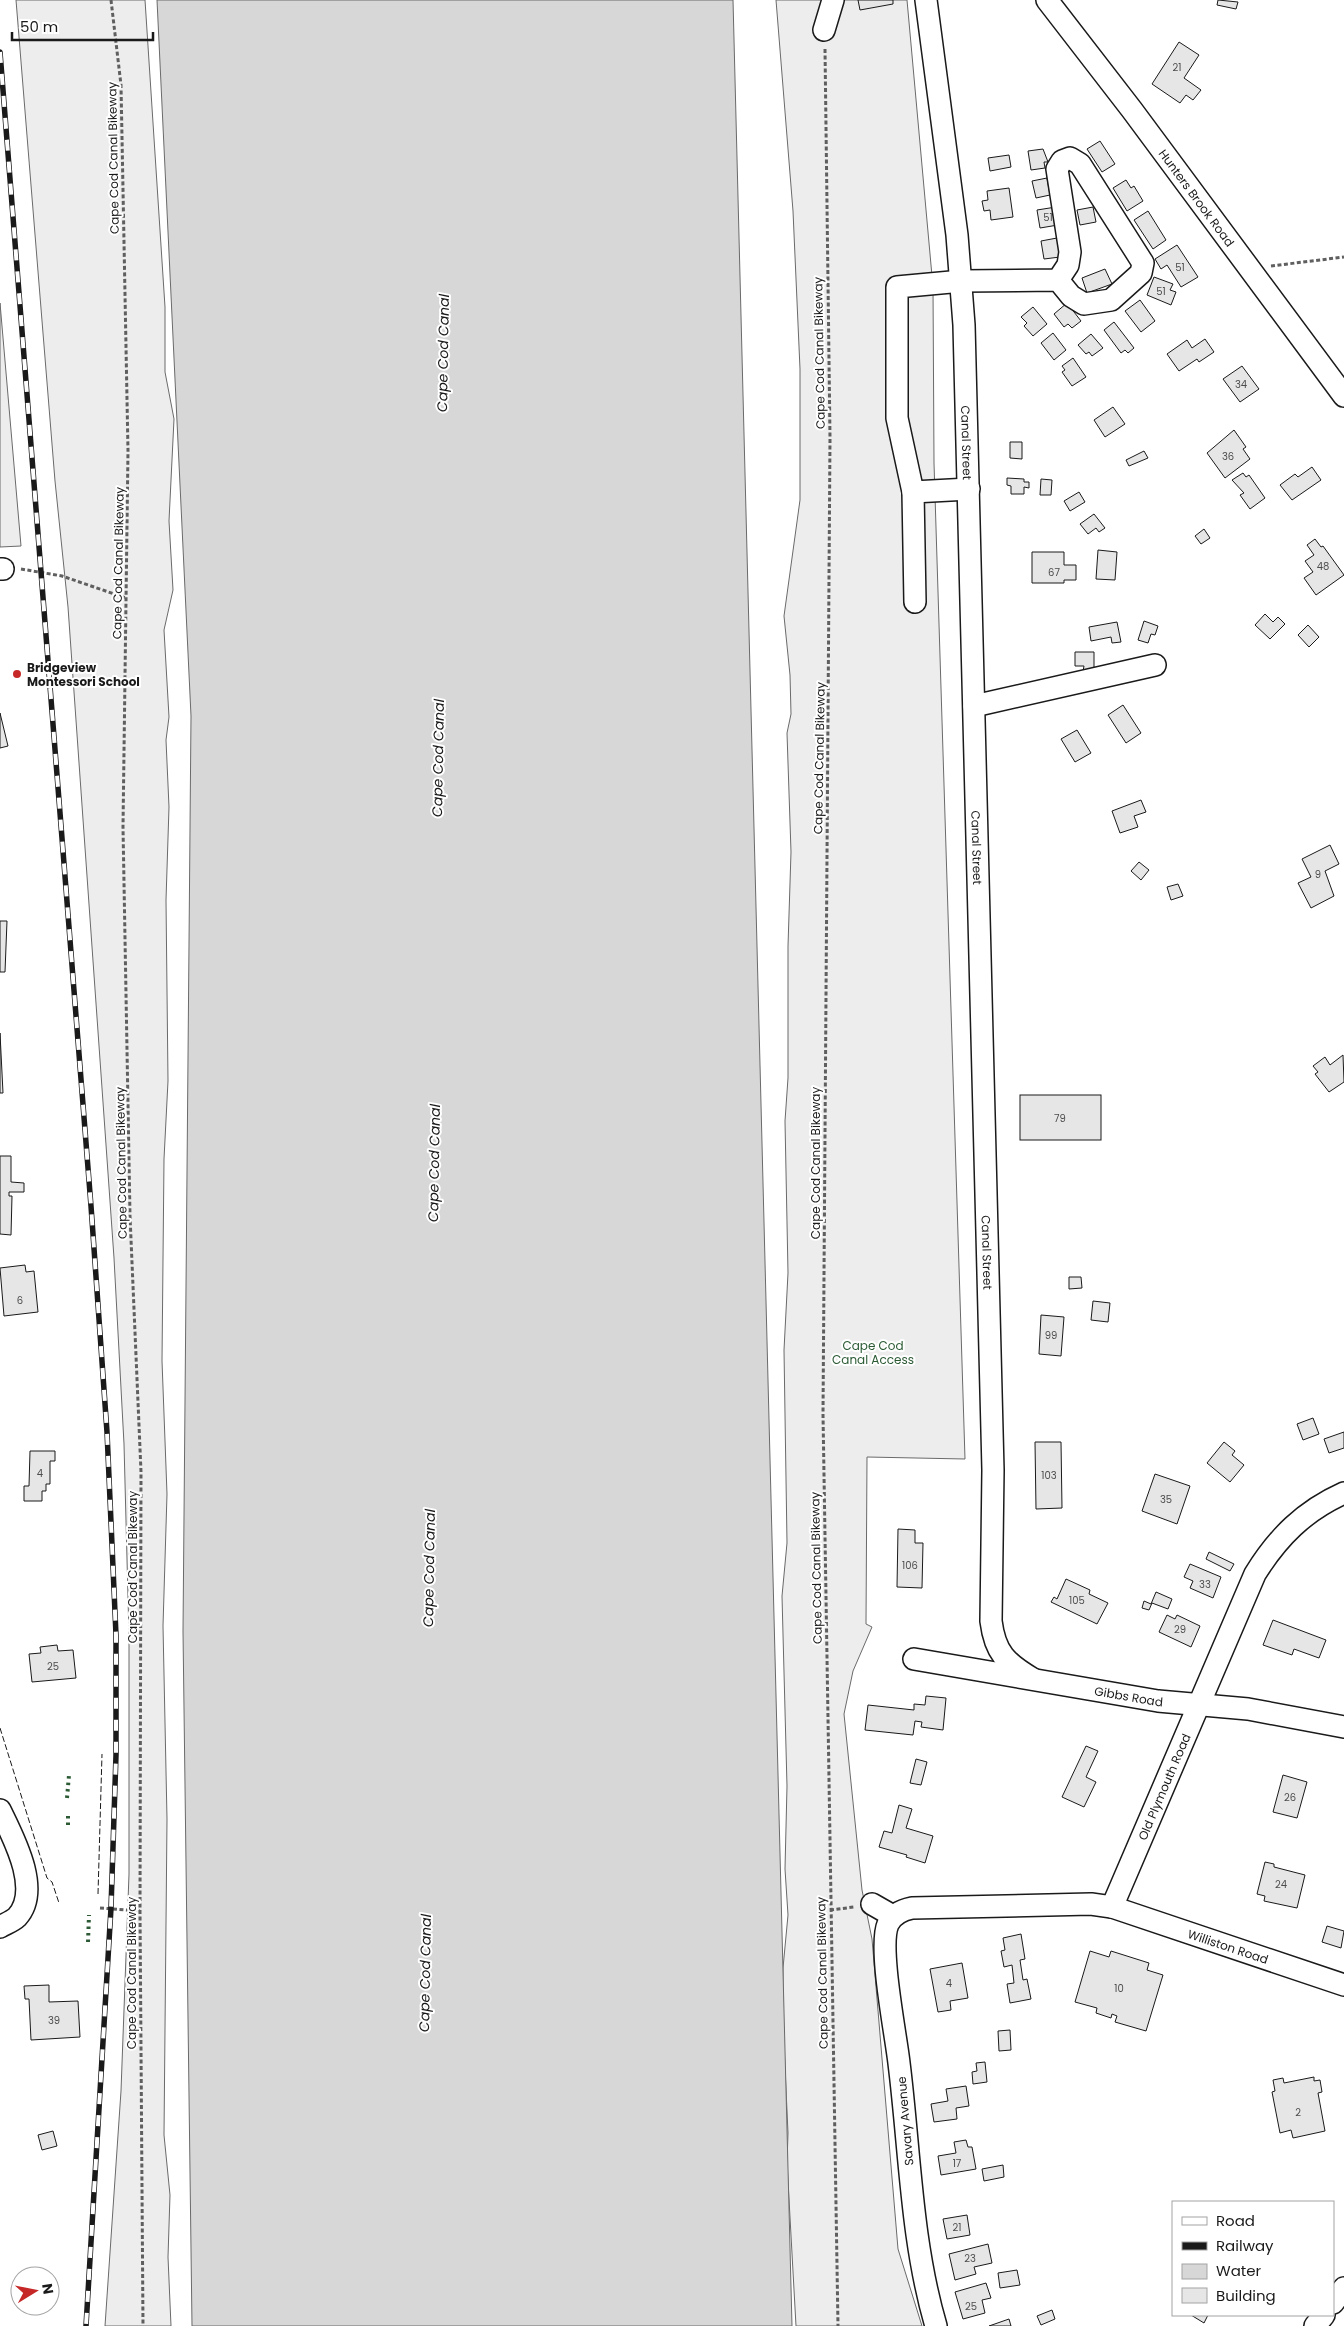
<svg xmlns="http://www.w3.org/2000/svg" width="1344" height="2326" font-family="Poppins,sans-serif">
	<rect width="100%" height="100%" fill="#fff"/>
	<g fill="#ededed" stroke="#6a6a6a">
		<path d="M 16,0 L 145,0 L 165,307 L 165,372 L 174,419 L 169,521 L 173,590 L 164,630 L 169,717 L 166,740 L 169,807 L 166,900 L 168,1081 L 164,1159 L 162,1361 L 167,1494 L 163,1626 L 167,1819 L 164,2135 L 170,2195 L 168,2257 L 171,2326 L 105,2326 L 121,2091 L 129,1874 L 129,1636 L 124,1444 L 114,1258 L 68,607 L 55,481 Z"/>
		<path d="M 776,0 L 907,0 L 933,287 L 934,463 L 965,1459 L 867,1457 L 866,1624 L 872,1627 L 853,1671 L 844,1714 L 862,1890 L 872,1939 L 898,2249 L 922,2326 L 796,2326 L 787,2163 L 788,2133 L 783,2023 L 783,1968 L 788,1915 L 785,1869 L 787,1786 L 782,1596 L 787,1543 L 784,1350 L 788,1273 L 785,1121 L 788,1078 L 788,946 L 791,852 L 787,733 L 791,714 L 790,675 L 784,616 L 800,500 L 800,369 L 793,211 Z"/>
		<path d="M 0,303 L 21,546 L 0,547 Z"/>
	</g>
	<path fill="#d7d7d7" stroke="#6a6a6a" d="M 157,0 L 733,0 L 792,2326 L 192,2326 L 183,1631 L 191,716 Z"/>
	<g fill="#e6e6e6" stroke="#1a1a1a">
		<path d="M 858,0 L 893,0 L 893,4 L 860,10 Z"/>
		<path d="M 1218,0 L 1238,2 L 1236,9 L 1217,5 Z"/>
		<path d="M 1179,42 L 1199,55 L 1184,78 L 1201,90 L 1193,100 L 1186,95 L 1180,103 L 1152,84 Z"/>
		<path d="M 1100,141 L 1115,164 L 1102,172 L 1087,149 Z"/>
		<path d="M 1043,149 L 1048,162 L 1044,162 L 1045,168 L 1031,170 L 1028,151 Z"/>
		<path d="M 1009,155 L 1011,167 L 990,171 L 988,158 Z"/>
		<path d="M 1047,178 L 1050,195 L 1036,198 L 1032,181 Z"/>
		<path d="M 1126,180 L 1131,188 L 1134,186 L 1143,201 L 1127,211 L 1113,188 Z"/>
		<path d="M 1009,188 L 1013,217 L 991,220 L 990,210 L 984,211 L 982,201 L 988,200 L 987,191 Z"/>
		<path d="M 1056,207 L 1058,225 L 1040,228 L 1037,210 Z"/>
		<path d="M 1093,207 L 1096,222 L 1080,225 L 1077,210 Z"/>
		<path d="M 1148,211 L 1166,240 L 1153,249 L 1134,220 Z"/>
		<path d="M 1057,238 L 1060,257 L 1044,259 L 1041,241 Z"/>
		<path d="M 1177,245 L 1198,277 L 1181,287 L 1167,265 L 1161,269 L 1155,259 Z"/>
		<path d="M 1105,269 L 1112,284 L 1087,293 L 1082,278 Z"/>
		<path d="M 1154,277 L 1173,284 L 1170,290 L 1176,292 L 1171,305 L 1147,295 Z"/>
		<path d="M 1140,300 L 1155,321 L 1141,332 L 1125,311 Z"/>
		<path d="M 1067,303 L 1081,321 L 1072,328 L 1068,324 L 1064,327 L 1054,314 Z"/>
		<path d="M 1033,307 L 1047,324 L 1033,336 L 1024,326 L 1027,323 L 1021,317 Z"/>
		<path d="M 1114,322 L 1134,348 L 1128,353 L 1125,350 L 1121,353 L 1104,330 Z"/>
		<path d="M 1053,333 L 1066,350 L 1054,360 L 1041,343 Z"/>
		<path d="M 1091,334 L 1103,348 L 1092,356 L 1089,352 L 1086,354 L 1078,345 Z"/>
		<path d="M 1205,339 L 1214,352 L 1199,362 L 1197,359 L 1179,371 L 1167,354 L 1187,340 L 1192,348 Z"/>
		<path d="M 1073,358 L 1086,377 L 1072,386 L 1062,372 L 1065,370 L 1062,366 Z"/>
		<path d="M 1242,366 L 1259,389 L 1240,402 L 1223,379 Z"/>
		<path d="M 1113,407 L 1125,424 L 1105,437 L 1094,420 Z"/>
		<path d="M 1234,430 L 1246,447 L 1243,449 L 1250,459 L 1225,478 L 1207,453 Z"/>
		<path d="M 1010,442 L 1022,442 L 1022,459 L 1010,458 Z"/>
		<path d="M 1144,451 L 1148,458 L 1129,466 L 1126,460 Z"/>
		<path d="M 1312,467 L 1321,480 L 1292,500 L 1280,485 L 1295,474 L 1298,477 Z"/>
		<path d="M 1243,473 L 1246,477 L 1249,475 L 1265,498 L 1250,509 L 1240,495 L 1244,493 L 1232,480 Z"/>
		<path d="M 1007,478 L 1024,479 L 1024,482 L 1029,482 L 1029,488 L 1024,487 L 1024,494 L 1011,494 L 1011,486 L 1007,485 Z"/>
		<path d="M 1041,479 L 1052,480 L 1051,495 L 1040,495 Z"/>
		<path d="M 1079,492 L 1085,502 L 1070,511 L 1064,501 Z"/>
		<path d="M 1094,514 L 1105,528 L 1099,532 L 1096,528 L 1088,534 L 1080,524 Z"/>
		<path d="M 1204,529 L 1210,538 L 1201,544 L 1195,536 Z"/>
		<path d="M 1315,539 L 1321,547 L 1323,546 L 1344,575 L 1316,595 L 1304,578 L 1313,572 L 1305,561 L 1314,555 L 1307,545 Z"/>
		<path d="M 1098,550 L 1117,552 L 1115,580 L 1096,579 Z"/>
		<path d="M 1032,552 L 1064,552 L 1064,565 L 1076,565 L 1076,580 L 1064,580 L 1064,583 L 1032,583 Z"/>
		<path d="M 1265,614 L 1273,622 L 1278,617 L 1285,624 L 1270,639 L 1255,625 Z"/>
		<path d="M 1144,621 L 1158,626 L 1155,635 L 1151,634 L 1148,643 L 1138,640 Z"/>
		<path d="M 1117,622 L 1121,642 L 1112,643 L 1111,637 L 1091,641 L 1089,627 Z"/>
		<path d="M 1308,625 L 1319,637 L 1309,647 L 1298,635 Z"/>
		<path d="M 1075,652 L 1094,652 L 1094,671 L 1083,671 L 1084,666 L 1075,666 Z"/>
		<path d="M 1123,705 L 1141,733 L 1126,743 L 1108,715 Z"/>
		<path d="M 0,713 L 8,746 L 0,748 Z"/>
		<path d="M 1077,730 L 1091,753 L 1075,762 L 1061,739 Z"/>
		<path d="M 1141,800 L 1146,812 L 1134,816 L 1138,827 L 1120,833 L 1112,811 Z"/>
		<path d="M 1330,845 L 1339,864 L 1325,871 L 1334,896 L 1311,908 L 1298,883 L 1311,877 L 1302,859 Z"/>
		<path d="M 1139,862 L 1149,870 L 1141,880 L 1131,871 Z"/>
		<path d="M 1178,884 L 1183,896 L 1171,900 L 1167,887 Z"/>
		<path d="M 0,921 L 7,921 L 5,972 L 0,972 Z"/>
		<path d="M 0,1033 L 3,1093 L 0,1093 Z"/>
		<path d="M 1343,1055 L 1344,1082 L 1329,1092 L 1315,1074 L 1318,1072 L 1313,1066 L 1325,1057 L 1330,1065 Z"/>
		<rect x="1020" y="1095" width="81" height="45"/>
		<path d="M 0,1156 L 11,1156 L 11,1182 L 24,1183 L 24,1192 L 9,1192 L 9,1196 L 12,1196 L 11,1235 L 0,1234 Z"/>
		<path d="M 25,1265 L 26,1272 L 34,1271 L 38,1312 L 4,1316 L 0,1268 Z"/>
		<path d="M 1069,1277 L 1081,1277 L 1082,1288 L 1069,1289 Z"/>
		<path d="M 1093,1301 L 1110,1303 L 1108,1322 L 1091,1320 Z"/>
		<path d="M 1041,1315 L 1064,1317 L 1061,1356 L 1039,1354 Z"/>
		<path d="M 1313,1418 L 1319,1434 L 1303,1440 L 1297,1424 Z"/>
		<path d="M 1344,1432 L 1344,1448 L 1329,1453 L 1324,1439 Z"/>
		<path d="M 1035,1442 L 1061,1442 L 1062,1508 L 1036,1509 Z"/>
		<path d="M 1224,1442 L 1235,1451 L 1232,1455 L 1244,1465 L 1230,1482 L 1207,1463 Z"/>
		<path d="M 30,1451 L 55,1451 L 55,1461 L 50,1461 L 50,1484 L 46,1484 L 46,1491 L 42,1491 L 42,1501 L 24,1501 L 24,1486 L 29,1486 Z"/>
		<path d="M 1155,1474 L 1190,1486 L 1177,1524 L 1142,1511 Z"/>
		<path d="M 898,1529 L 915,1530 L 915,1543 L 923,1543 L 922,1588 L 897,1587 Z"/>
		<path d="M 1209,1552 L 1234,1564 L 1230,1571 L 1206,1559 Z"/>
		<path d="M 1190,1564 L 1221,1577 L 1213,1598 L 1190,1588 L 1193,1581 L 1184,1577 Z"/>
		<path d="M 1066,1579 L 1090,1590 L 1089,1594 L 1108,1603 L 1097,1624 L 1051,1602 L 1054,1597 L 1057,1599 Z"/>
		<path d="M 1156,1592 L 1172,1599 L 1168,1609 L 1152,1603 L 1149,1610 L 1142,1608 L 1144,1601 L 1151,1604 Z"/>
		<path d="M 1167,1615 L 1175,1619 L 1177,1615 L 1200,1626 L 1191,1647 L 1159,1632 Z"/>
		<path d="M 1273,1620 L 1326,1640 L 1319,1658 L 1294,1649 L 1292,1655 L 1263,1645 Z"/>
		<path d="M 57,1645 L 58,1651 L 73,1650 L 76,1678 L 32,1682 L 29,1654 L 41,1653 L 40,1647 Z"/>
		<path d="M 926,1696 L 946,1698 L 943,1730 L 921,1727 L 922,1722 L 915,1721 L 913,1735 L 865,1730 L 868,1705 L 914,1710 L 914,1704 L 925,1705 Z"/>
		<path d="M 1086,1746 L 1098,1751 L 1086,1777 L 1096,1782 L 1084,1807 L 1062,1797 Z"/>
		<path d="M 916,1759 L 927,1762 L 921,1785 L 910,1783 Z"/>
		<path d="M 1283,1775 L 1307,1782 L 1297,1818 L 1273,1812 Z"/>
		<path d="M 899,1805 L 912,1809 L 906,1828 L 933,1836 L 925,1863 L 906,1857 L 907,1855 L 879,1847 L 884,1831 L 892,1833 Z"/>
		<path d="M 1265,1862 L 1274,1864 L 1274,1867 L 1305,1875 L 1297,1908 L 1264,1901 L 1265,1896 L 1257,1894 Z"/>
		<path d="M 1327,1926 L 1344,1931 L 1341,1948 L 1322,1942 Z"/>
		<path d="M 1021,1934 L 1025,1959 L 1020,1960 L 1023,1980 L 1027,1979 L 1031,1999 L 1010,2003 L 1007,1984 L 1014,1983 L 1012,1965 L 1004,1967 L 1001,1951 L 1005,1950 L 1003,1938 Z"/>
		<path d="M 1090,1951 L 1109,1957 L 1111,1951 L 1149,1963 L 1147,1970 L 1163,1975 L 1146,2031 L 1115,2022 L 1117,2016 L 1112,2014 L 1111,2018 L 1096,2013 L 1097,2008 L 1075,2002 Z"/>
		<path d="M 962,1963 L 968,1998 L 950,2001 L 951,2010 L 938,2012 L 930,1969 Z"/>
		<path d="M 49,1985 L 49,2002 L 78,2001 L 80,2037 L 31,2040 L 29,1999 L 25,1999 L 24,1986 Z"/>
		<path d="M 1010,2030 L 1011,2050 L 999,2051 L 998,2031 Z"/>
		<path d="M 985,2062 L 987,2082 L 973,2084 L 972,2072 L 977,2071 L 976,2063 Z"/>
		<path d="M 1314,2077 L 1314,2081 L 1320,2080 L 1322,2092 L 1318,2093 L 1325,2131 L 1293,2138 L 1291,2130 L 1280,2133 L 1272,2092 L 1275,2091 L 1273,2080 L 1283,2078 L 1284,2083 Z"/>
		<path d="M 966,2086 L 969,2106 L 956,2108 L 957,2119 L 934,2122 L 931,2104 L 948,2101 L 946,2089 Z"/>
		<path d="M 53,2131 L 57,2146 L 42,2150 L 38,2135 Z"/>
		<path d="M 966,2140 L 968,2147 L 972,2147 L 976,2169 L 941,2175 L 938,2156 L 956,2153 L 954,2142 Z"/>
		<path d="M 1003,2165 L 1004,2177 L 984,2181 L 982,2169 Z"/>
		<path d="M 967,2215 L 970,2235 L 947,2239 L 943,2219 Z"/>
		<path d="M 988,2244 L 992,2263 L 974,2267 L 976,2274 L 955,2280 L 949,2254 Z"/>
		<path d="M 1017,2270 L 1020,2285 L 1000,2288 L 998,2273 Z"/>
		<path d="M 986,2283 L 991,2298 L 982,2300 L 985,2313 L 963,2319 L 955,2292 Z"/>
		<path d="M 1052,2310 L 1055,2319 L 1041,2325 L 1037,2316 Z"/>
		<path d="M 1191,2315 L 1208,2315 L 1204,2323 Z"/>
		<path d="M 1009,2319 L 1011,2326 L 989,2326 Z"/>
	</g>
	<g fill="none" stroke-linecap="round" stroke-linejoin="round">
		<g stroke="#1a1a1a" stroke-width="24">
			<g id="minor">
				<path id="s1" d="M 926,0 L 957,235 L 964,325 L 993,1470 L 991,1621 C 995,1653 1006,1663 1033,1679"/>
				<path id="s2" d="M 1047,0 L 1132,110 L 1344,396"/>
				<path d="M 824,30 L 833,0"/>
				<path d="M 913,492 L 897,418 L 897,287 L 962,281 L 1058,280 L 1071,296 L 1084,304 L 1111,300 L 1141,273 L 1143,263 L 1080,164 L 1070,158 L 1062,161 L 1057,169 L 1070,252 L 1068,265 L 1058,280"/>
				<path d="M 0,569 L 3,569"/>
				<path d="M 915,602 L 913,492 L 969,489"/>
				<path d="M 974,706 L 1155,665"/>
				<path id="s3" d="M 914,1659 L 1158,1701 L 1248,1709 L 1344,1727"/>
				<path d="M 0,1810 C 13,1837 42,1890 17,1917 C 13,1921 5,1924 0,1927"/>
				<path d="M 872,1904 L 893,1916"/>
				<path id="s4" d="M 1112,1907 L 1255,1574 C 1278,1537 1304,1511 1344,1493"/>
				<path d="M 1333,2303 L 1344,2288"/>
				<path id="s5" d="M 936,2326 C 911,2241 910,2151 899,2063 C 896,2035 878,1947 888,1924 C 893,1914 902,1910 912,1908 L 1091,1904 L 1112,1907 L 1344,1985"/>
				<path d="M 1315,2326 L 1324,2315"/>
			</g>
		</g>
		<g stroke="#5f5f5f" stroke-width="3" stroke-dasharray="4 2.5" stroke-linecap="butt">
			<path d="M 111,0 L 121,85 L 128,451 L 123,827 L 130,1216 L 141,1472 L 140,1911 L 143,2326"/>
			<path d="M 825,49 L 830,438 L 823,1414 L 838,2326"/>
			<path d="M 1271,266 L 1344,257"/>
			<path d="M 21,569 L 62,576 L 126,598"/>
			<path d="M 100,1908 L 140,1911"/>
			<path d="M 830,1910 L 854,1907"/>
		</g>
		<use href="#minor" stroke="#fff" stroke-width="21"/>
		<g stroke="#1a1a1a" stroke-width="5.5">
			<path id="rail" d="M 0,52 L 91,1206 L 107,1432 L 116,1635 L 116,1755 L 111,1908 L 86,2326"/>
		</g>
		<use href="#rail" stroke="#fff" stroke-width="4" stroke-dasharray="11" stroke-linecap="butt"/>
		<g stroke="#2b5a34" stroke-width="4" stroke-dasharray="2.5 4" stroke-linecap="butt">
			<path d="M 67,1798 L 69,1775"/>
			<path d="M 68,1816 L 68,1825"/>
			<path d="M 88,1942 L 89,1915"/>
		</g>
		<g stroke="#1a1a1a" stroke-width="1" stroke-dasharray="6 2.5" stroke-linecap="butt">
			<path d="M 0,1728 L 47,1878 L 52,1882 L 59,1903"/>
			<path d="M 98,1894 L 102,1754"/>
		</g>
	</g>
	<circle fill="#c62828" stroke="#fff" stroke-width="2" cx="17" cy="674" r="5"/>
	<g text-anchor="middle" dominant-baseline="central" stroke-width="4" stroke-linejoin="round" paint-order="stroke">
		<g font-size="10" fill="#4d4d4d">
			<text x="1177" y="67">21</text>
			<text x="1048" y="217">51</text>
			<text x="1180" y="267">51</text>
			<text x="1161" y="291">51</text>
			<text x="1241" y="384">34</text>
			<text x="1228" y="456">36</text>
			<text x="1323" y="566">48</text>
			<text x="1054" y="572">67</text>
			<text x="1318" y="874">9</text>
			<text x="1060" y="1118">79</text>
			<text x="20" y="1300">6</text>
			<text x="1051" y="1335">99</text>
			<text x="40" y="1473">4</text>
			<text x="1049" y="1475">103</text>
			<text x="1166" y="1499">35</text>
			<text x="910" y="1565">106</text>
			<text x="1205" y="1584">33</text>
			<text x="1077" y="1600">105</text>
			<text x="1180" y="1629">29</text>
			<text x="53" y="1666">25</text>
			<text x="1290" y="1797">26</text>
			<text x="1281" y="1884">24</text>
			<text x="949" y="1983">4</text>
			<text x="1119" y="1988">10</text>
			<text x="54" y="2020">39</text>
			<text x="1298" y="2112">2</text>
			<text x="957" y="2163">17</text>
			<text x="957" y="2227">21</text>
			<text x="970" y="2258">23</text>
			<text x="971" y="2306">25</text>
		</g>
		<g font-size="12" fill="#1a1a1a" stroke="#fff">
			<text transform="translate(113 158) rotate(-91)">Cape Cod Canal Bikeway</text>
			<text stroke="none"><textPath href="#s2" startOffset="248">Hunters Brook Road</textPath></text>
			<text transform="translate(819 353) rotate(-91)">Cape Cod Canal Bikeway</text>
			<text stroke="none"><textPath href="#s1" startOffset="445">Canal Street</textPath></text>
			<text transform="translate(118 563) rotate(-89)">Cape Cod Canal Bikeway</text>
			<text transform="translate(819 758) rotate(-89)">Cape Cod Canal Bikeway</text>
			<text stroke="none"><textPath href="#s1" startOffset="850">Canal Street</textPath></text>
			<text transform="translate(121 1163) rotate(-91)">Cape Cod Canal Bikeway</text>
			<text transform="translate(815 1163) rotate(-90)">Cape Cod Canal Bikeway</text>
			<text stroke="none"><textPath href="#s1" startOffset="1255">Canal Street</textPath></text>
			<text transform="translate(132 1567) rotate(-90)">Cape Cod Canal Bikeway</text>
			<text transform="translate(816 1568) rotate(-91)">Cape Cod Canal Bikeway</text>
			<text stroke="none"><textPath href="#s3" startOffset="218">Gibbs Road</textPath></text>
			<text stroke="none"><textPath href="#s4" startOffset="131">Old Plymouth Road</textPath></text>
			<text stroke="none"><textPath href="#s5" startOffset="759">Williston Road</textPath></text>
			<text transform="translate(131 1973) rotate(-90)">Cape Cod Canal Bikeway</text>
			<text transform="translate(822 1973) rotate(-91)">Cape Cod Canal Bikeway</text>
			<text transform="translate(905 2121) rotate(-95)">Savary Avenue</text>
		</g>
		<g font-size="12" font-weight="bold" fill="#1a1a1a" stroke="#fff" text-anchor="start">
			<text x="27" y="667">Bridgeview<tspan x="27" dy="14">Montessori School</tspan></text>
		</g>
		<g font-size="12" fill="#2b5a34" stroke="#fff">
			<text x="873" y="1345">Cape Cod<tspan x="873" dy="14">Canal Access</tspan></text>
		</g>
		<g font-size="14" font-style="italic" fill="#1a1a1a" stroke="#fff">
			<text transform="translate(443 353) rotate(-89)">Cape Cod Canal</text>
			<text transform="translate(438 758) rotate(-89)">Cape Cod Canal</text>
			<text transform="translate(434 1163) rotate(-89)">Cape Cod Canal</text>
			<text transform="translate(429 1568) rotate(-89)">Cape Cod Canal</text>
			<text transform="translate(425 1973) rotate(-89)">Cape Cod Canal</text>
		</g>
	</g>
	<rect x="1172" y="2201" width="162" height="115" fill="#ffffff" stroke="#a3a3a3"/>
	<rect x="1182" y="2217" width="25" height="8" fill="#ffffff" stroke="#a3a3a3"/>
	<text x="1216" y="2226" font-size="15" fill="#1a1a1a">Road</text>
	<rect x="1182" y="2242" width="25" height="8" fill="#1a1a1a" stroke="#a3a3a3"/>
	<text x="1216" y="2251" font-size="15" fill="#1a1a1a">Railway</text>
	<rect x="1182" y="2264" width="25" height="15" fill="#d7d7d7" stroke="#a3a3a3"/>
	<text x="1216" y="2276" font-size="15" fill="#1a1a1a">Water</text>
	<rect x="1182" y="2288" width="25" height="15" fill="#e6e6e6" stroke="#a3a3a3"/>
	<text x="1216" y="2301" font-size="15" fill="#1a1a1a">Building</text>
	<g transform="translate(35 2291) rotate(80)"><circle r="24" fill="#ffffff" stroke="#a3a3a3"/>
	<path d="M0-4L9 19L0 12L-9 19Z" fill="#c62828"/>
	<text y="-8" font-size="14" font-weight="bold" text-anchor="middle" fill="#1a1a1a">N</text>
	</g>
	<path d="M12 32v8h141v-8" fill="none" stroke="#1a1a1a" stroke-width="2.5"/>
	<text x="20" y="32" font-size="15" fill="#1a1a1a" stroke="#ffffff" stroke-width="4" paint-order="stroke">50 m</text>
</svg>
